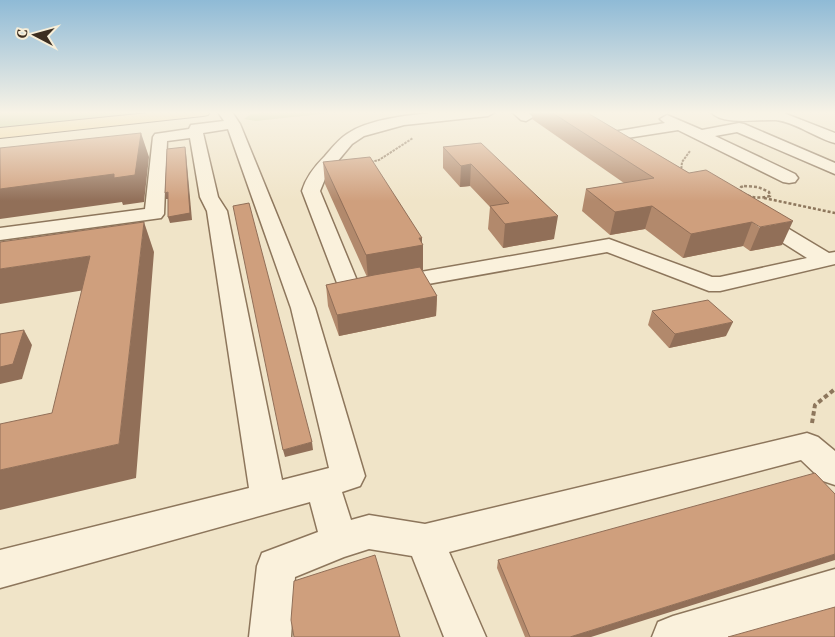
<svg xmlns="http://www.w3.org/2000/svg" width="835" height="637" font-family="'PT Serif',serif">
	<rect width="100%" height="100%" fill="#f0e4c8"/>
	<g fill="#c9cf9b">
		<path d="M 0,112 L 160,112 L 0,128 Z"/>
		<path d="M 272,112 L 339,112 L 256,121 L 244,119 L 251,114 Z"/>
	</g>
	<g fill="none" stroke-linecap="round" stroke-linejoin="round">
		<g stroke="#8d765c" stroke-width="3">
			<g id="minor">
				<path d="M 218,112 L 232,112 L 240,124 L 315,308 L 365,476 L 360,486 L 342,492 L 351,520 L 369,515 L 425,524 L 807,433 L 818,437 L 835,451 L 835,485 L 823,481 L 801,460 L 449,552 L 486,637 L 444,637 L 412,556 L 369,549 L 344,557 L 295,577 L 291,637 L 249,637 L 257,566 L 262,553 L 318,532 L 310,502 L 0,588 L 0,550 L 249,488 L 207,211 L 200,197 L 190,138 L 167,141 L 164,214 L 161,218 L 0,240 L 0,228 L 145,209 L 153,137 L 155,134 L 189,129 L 191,125 L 224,121 ZM 228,129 L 291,308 L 329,468 L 282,480 L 227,211 L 218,197 L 203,133 Z"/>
				<path d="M 440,112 L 495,112 L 488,116 L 404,125 L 364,136 L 352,144 L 327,174 L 320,191 L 358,283 L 609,239 L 712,277 L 720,277 L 807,258 L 750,222 L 747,218 L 750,214 L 757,212 L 764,214 L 829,253 L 835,252 L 835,264 L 720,291 L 709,291 L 607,252 L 350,298 L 342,296 L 302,191 C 306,177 315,166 325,156 C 332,148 338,140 347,134 C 370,118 412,115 440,112 Z"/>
				<path d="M 512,112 L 528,112 L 533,117 L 526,121 L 521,120 Z"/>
				<path d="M 711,112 L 781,112 L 835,133 L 835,143 C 816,138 795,122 776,120 C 759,119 723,126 711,112 Z"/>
				<path d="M 667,115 L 702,130 L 739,123 L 744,124 L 835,163 L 835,174 L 737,132 L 715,136 L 795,174 L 798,178 L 795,182 L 789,183 L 783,182 L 678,130 L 627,138 L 641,148 L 639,151 C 628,154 612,145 606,136 L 608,133 L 613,132 L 665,123 L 660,119 Z"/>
				<path d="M 835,569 L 835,609 L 743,637 L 652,637 L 658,622 L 673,616 Z"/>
			</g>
		</g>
		<g stroke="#5b4430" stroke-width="2">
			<path id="major" d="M 158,112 L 210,112 L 208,115 L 203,116 L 0,138 L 0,128 Z"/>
		</g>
		<g stroke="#8d765c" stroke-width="2" stroke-dasharray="2.5 1" stroke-linecap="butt">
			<path d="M 371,162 L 379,160 L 413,138"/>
			<path d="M 681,172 L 682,162 L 690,151"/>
		</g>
		<g stroke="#8d765c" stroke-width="2.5" stroke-dasharray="3 2" stroke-linecap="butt">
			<path d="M 744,186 L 758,187 L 769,192 L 770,196 C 759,199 749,198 740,191 L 741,187 Z"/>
			<path d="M 764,198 L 835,213"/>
		</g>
		<path stroke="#8d765c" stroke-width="4" stroke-dasharray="4.5 3" stroke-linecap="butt" d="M 812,423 L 815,405 L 835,389"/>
		<use href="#minor" fill="#faf1dc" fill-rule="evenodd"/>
		<use href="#major" fill="#f3d9a0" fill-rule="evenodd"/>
	</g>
	<g fill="#b2896c">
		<path d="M 531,112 L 586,112 L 689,173 L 782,245 L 750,251 L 743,246 L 683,258 L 645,229 L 610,235 L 582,211 L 586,189 L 624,183 L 532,119 L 533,115 Z"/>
		<path d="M 481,143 L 554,239 L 503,248 L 488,229 L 490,207 L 470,186 L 460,187 L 443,168 L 443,147 Z"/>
		<path d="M 323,162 L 422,244 L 423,270 L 421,270 L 437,296 L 436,316 L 339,336 L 328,306 L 326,285 L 367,277 L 325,184 Z"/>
		<path d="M 652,311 L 726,336 L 669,348 L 648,325 Z"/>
		<path d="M 498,560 L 591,637 L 525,637 L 497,568 Z"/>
	</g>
	<g fill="#916f58">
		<path d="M 141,133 L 149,157 L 144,202 L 123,205 L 122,202 L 0,219 L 0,189 Z"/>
		<path d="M 185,147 L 186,153 L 192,220 L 170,223 L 168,217 Z"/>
		<path d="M 471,164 L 470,186 L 460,187 L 461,166 Z"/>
		<path d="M 168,192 L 169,199 L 166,199 L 165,193 Z"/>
		<path d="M 652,206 L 645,229 L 610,235 L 615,212 Z"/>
		<path d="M 558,216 L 554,239 L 503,248 L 505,224 Z"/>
		<path d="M 793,221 L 782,245 L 750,251 L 760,227 Z"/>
		<path d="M 144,222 L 154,252 L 136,478 L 0,510 L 0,470 L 119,444 Z"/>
		<path d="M 752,222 L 743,246 L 683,258 L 691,234 Z"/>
		<path d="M 419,238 L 422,238 L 422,245 L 423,245 L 423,270 L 368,279 L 366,255 Z"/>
		<path d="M 90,256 L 103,287 L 0,304 L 0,269 Z"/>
		<path d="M 437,296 L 436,316 L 339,336 L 337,315 Z"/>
		<path d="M 733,322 L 726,336 L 669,348 L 675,334 Z"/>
		<path d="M 24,330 L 32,345 L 22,379 L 0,384 L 0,367 Z"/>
		<path d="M 312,442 L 313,450 L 285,457 L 283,450 Z"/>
		<path d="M 835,554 L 835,560 L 591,637 L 570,637 Z"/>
	</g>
	<g fill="#cf9f7d" stroke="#916f58">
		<path d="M 551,112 L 586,112 L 689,173 L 706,170 L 793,221 L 760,227 L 752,222 L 691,234 L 652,206 L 615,212 L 586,189 L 654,178 Z"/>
		<path d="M 141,133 L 135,175 L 114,178 L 114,174 L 0,189 L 0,148 Z"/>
		<path d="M 481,143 L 558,216 L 505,224 L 490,206 L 509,203 L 471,164 L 461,166 L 443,147 Z"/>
		<path d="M 185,147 L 190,213 L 168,217 L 168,192 L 165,193 L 167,149 Z"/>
		<path d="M 370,157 L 422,238 L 419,238 L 423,245 L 366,255 L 323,162 Z"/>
		<path d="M 249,203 L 312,442 L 283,450 L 233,206 Z"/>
		<path d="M 144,222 L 119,444 L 0,470 L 0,424 L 52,413 L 90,256 L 0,269 L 0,242 Z"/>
		<path d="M 420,267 L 437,296 L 337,315 L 326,285 L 374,275 Z"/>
		<path d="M 708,300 L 733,322 L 675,334 L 652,311 Z"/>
		<path d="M 24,330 L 13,364 L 0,367 L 0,334 Z"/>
		<path d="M 815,473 L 835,494 L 835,554 L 570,637 L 530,637 L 498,560 Z"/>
		<path d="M 375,555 L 400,637 L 294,637 L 291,620 L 294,581 Z"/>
		<path d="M 835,607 L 835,637 L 728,637 Z"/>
	</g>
	<linearGradient id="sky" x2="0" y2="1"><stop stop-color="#8fbad6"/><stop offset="0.56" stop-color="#f8f3e6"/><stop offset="1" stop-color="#f8f3e6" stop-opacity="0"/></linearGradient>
	<rect width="835" height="201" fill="url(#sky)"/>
	<g transform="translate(35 35) rotate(276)" stroke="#f7eed8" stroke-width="4" paint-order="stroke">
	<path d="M0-4L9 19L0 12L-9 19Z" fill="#3d2e20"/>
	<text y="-8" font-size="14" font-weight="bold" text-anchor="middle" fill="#3d2e20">С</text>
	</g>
</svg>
